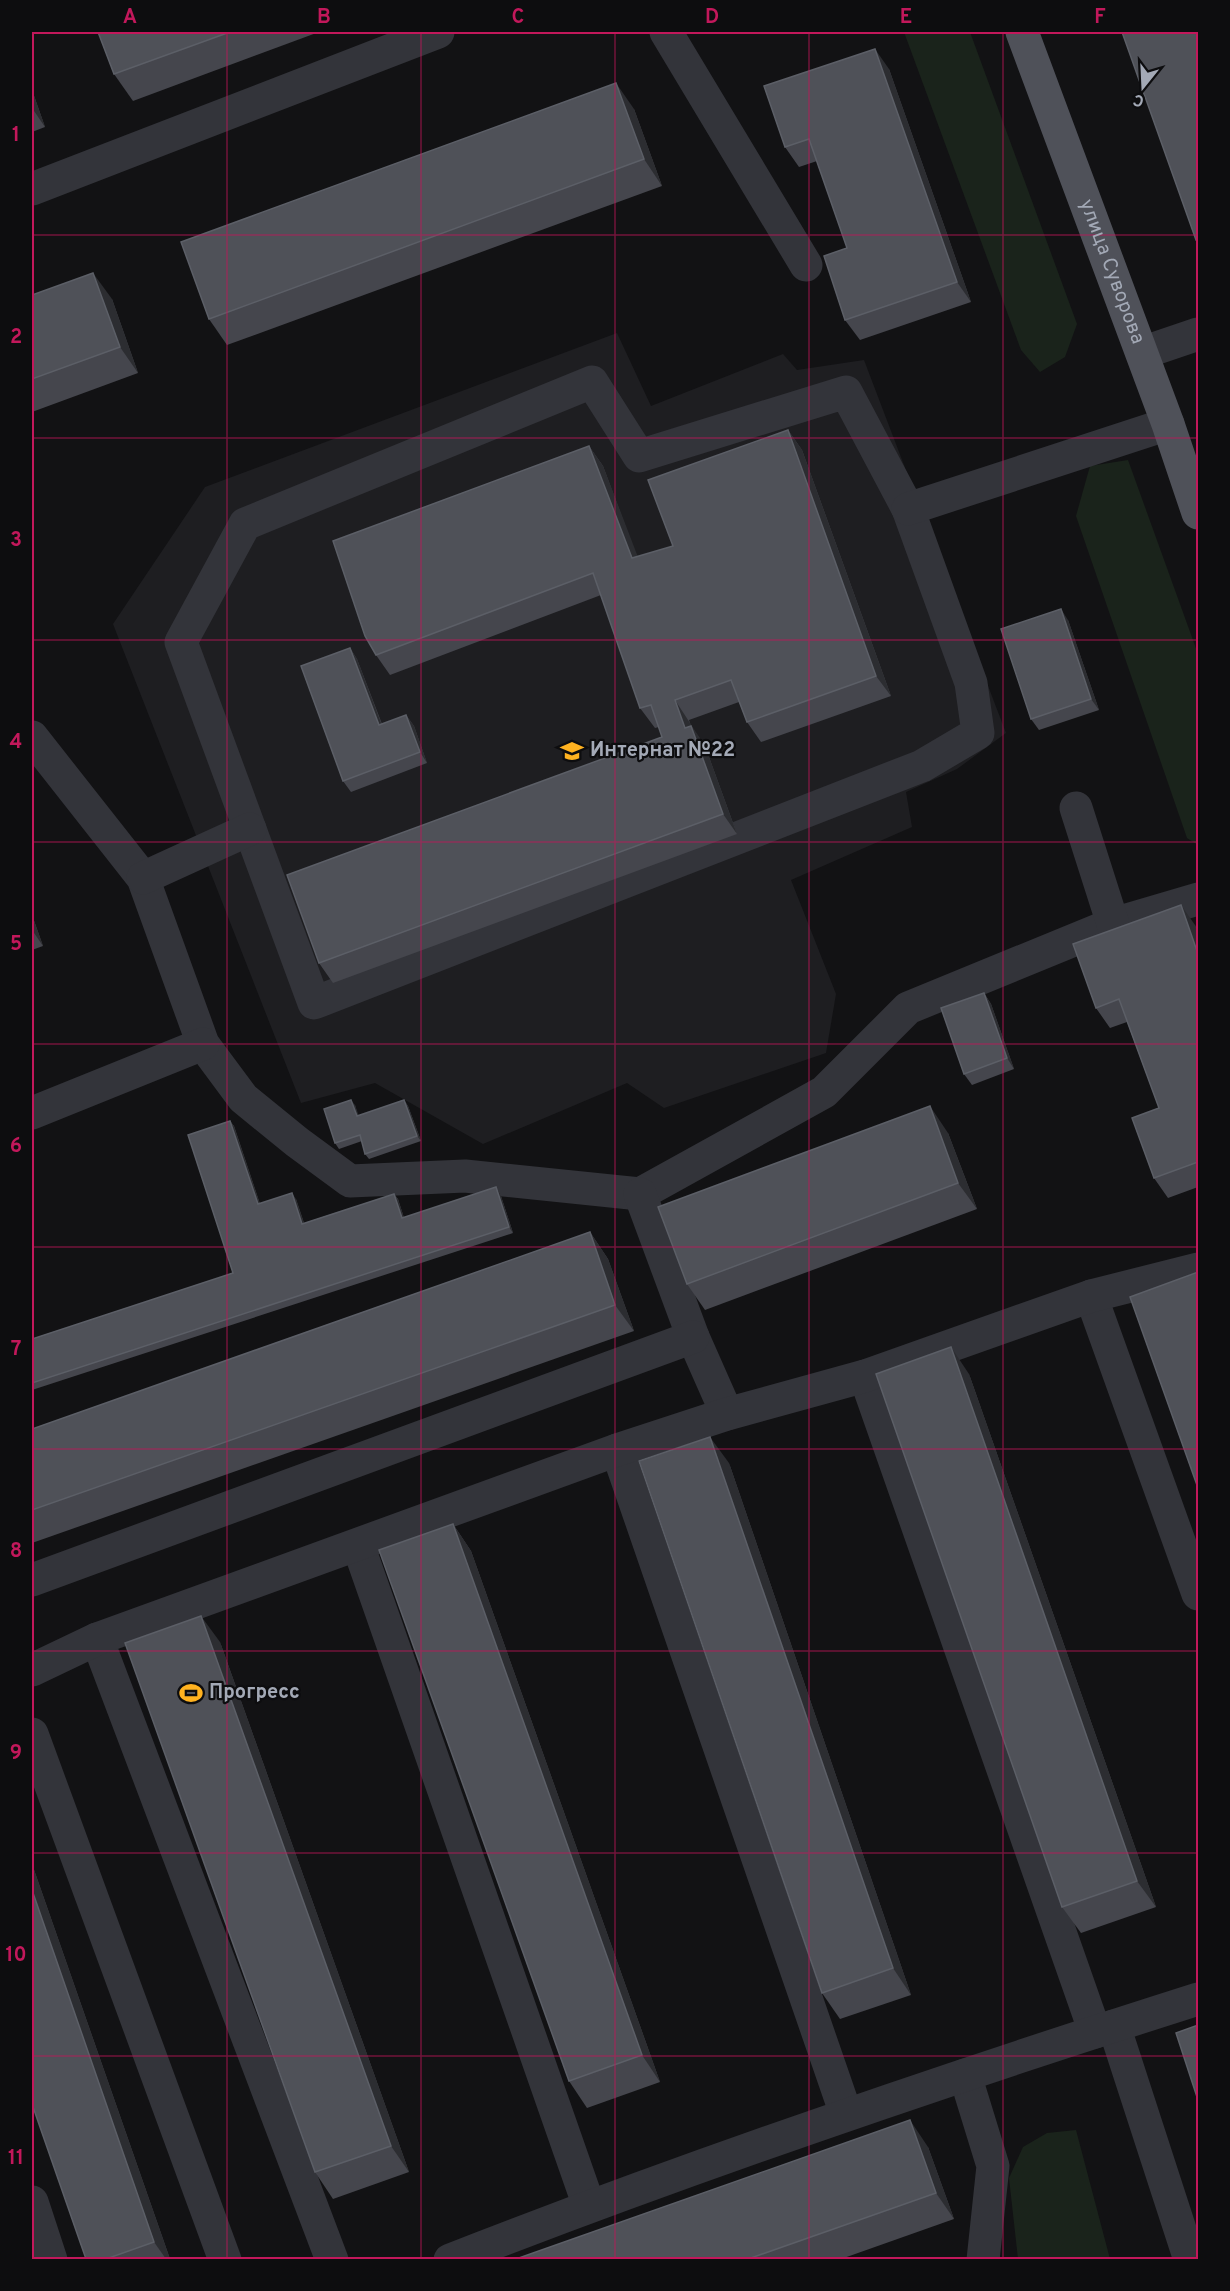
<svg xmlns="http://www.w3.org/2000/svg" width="1230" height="2291" font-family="Overpass,sans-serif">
	<rect width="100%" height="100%" fill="#121214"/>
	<path fill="#1e1e21" d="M 617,333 L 651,406 L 783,354 L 797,370 L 864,360 L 1006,733 L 957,769 L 906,792 L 912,827 L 791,880 L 836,994 L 826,1053 L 664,1108 L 627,1083 L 483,1144 L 375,1083 L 301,1103 L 113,624 L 205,487 Z"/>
	<g fill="#1a231b">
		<path d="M 904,32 L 970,32 L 1077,324 L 1065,357 L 1040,372 L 1021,350 Z"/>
		<path d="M 1128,460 L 1198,654 L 1198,845 L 1187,838 L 1076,516 L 1090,466 Z"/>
		<path d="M 1076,2130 L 1110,2259 L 1018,2259 L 1009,2178 L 1023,2147 L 1047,2133 Z"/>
	</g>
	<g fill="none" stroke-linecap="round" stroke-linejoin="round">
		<g stroke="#33343a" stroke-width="33">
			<path d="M 666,32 L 806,265"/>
			<path d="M 32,189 L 438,32"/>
			<path d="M 1142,353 L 1198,334"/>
			<path d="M 592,382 L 639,456 L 846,392 L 908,509 L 971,683 L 978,733 L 922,766 L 314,1003 L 181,642 L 245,524 Z"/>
			<path d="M 908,509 L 1168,424"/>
			<path d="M 32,737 L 143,878 L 203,1044 L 243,1098 L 297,1142 L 350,1181 L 465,1176 L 640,1194 L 824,1092 L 908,1008 L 1113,924 L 1198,899"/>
			<path d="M 1076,808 L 1113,924"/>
			<path d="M 143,878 L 250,829"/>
			<path d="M 32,1113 L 203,1044"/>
			<path d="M 640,1194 L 693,1337 L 727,1414"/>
			<path d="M 1091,1296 L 1198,1594"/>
			<path d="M 865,1376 L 1095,2032"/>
			<path d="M 617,1450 L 846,2114"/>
			<path d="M 358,1545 L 589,2206"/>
			<path d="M 32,1580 L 693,1337"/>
			<path d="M 97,1639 L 332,2260"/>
			<path d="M 32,1670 L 97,1639 L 617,1450 L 727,1414 L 865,1376 L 1091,1296 L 1198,1269"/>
			<path d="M 32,1734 L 225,2260"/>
			<path d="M 1114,2026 L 1190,2260"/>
			<path d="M 965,2075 L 993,2166 L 983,2260"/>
			<path d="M 32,2202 L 51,2260"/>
			<path d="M 450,2260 C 696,2164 946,2079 1198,1999"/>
		</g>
		<path stroke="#4f5159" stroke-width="33" id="s1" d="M 1022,32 L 1168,424 L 1198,513"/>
	</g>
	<g fill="#45464d">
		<path d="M 98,32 L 319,32 L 133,101 L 114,74 Z"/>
		<path d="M 889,69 L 971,302 L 860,340 L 845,320 L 847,248 L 817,161 L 799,167 L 785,147 Z"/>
		<path d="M 32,90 L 45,127 L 32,132 Z"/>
		<path d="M 634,109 L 662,186 L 227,345 L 209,319 Z"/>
		<path d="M 32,295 L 112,299 L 138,373 L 32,412 Z"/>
		<path d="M 788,430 L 802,450 L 891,696 L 761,742 L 747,722 L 739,702 L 689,720 L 691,726 L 705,746 L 737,834 L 333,983 L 319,963 L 662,737 L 659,727 L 655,728 L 640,708 L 601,595 L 390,675 L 376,655 L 589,446 L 603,466 L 637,557 L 673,546 Z"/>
		<path d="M 1068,620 L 1099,710 L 1039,730 L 1031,719 Z"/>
		<path d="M 350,648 L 357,659 L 382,724 L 406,715 L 414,726 L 427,763 L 351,792 L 343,781 Z"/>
		<path d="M 32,915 L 43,946 L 32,950 Z"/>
		<path d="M 1195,925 L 1198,935 L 1198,1187 L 1168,1198 L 1154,1178 L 1159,1108 L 1127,1022 L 1110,1028 L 1096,1008 Z"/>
		<path d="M 984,993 L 991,1004 L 1014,1069 L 972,1085 L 964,1074 Z"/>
		<path d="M 404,1100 L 408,1106 L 421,1141 L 369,1159 L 365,1154 L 362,1141 L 339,1149 L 335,1143 L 355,1105 L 358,1116 Z"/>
		<path d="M 230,1121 L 234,1126 L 260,1204 L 296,1199 L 304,1223 L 394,1194 L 398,1199 L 404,1218 L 496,1187 L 500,1193 L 513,1233 L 32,1390 L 32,1339 L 233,1273 Z"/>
		<path d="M 948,1133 L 977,1209 L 705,1310 L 687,1284 Z"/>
		<path d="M 590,1232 L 608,1259 L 634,1331 L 32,1543 L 32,1429 Z"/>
		<path d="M 969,1374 L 1156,1907 L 1081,1933 L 1062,1907 Z"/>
		<path d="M 729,1463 L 911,1995 L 840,2019 L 822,1993 Z"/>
		<path d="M 453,1524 L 471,1551 L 660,2082 L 587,2108 L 569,2081 Z"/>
		<path d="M 220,1642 L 409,2172 L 333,2199 L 315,2172 Z"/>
		<path d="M 32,1864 L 170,2259 L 86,2259 Z"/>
		<path d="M 928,2147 L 954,2219 L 841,2259 L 516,2259 Z"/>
	</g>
	<g fill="#2c2d31">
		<path d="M 875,49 L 889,69 L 971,302 L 957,282 Z"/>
		<path d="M 616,83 L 634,109 L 662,186 L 644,159 Z"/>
		<path d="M 32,90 L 45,127 L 32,108 Z"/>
		<path d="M 93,273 L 112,299 L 138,373 L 120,347 Z"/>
		<path d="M 788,430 L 802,450 L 891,696 L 876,676 Z"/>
		<path d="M 589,446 L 603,466 L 646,578 L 632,558 Z"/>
		<path d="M 1061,609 L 1068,620 L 1099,710 L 1091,699 Z"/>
		<path d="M 350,648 L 357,659 L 386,736 L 379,725 Z"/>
		<path d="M 675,700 L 705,746 L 737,834 L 723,814 L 685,728 Z"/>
		<path d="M 406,715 L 414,726 L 427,763 L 420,752 Z"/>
		<path d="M 1181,905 L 1195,925 L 1198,935 L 1198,954 Z"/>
		<path d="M 32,915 L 43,946 L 32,930 Z"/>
		<path d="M 984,993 L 991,1004 L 1014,1069 L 1007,1058 Z"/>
		<path d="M 351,1100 L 355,1105 L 361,1122 L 357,1116 Z"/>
		<path d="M 404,1100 L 408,1106 L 421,1141 L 417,1136 Z"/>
		<path d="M 930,1106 L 948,1133 L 977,1209 L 958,1183 Z"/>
		<path d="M 230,1121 L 234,1126 L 262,1210 L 258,1204 Z"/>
		<path d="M 496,1187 L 500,1193 L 513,1233 L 509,1227 Z"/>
		<path d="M 292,1193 L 296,1199 L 306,1229 L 302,1224 Z"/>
		<path d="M 394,1194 L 398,1199 L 406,1224 L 402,1218 Z"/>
		<path d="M 590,1232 L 608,1259 L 634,1331 L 615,1305 Z"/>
		<path d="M 951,1347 L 969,1374 L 1156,1907 L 1137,1881 Z"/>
		<path d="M 710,1437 L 729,1463 L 911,1995 L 893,1968 Z"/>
		<path d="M 453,1524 L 471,1551 L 660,2082 L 642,2055 Z"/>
		<path d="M 201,1616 L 220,1642 L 409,2172 L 391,2146 Z"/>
		<path d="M 32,1864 L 170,2259 L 166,2259 L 154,2242 L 32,1890 Z"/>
		<path d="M 910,2120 L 928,2147 L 954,2219 L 936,2193 Z"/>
	</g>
	<g fill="#4f5158" stroke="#5c5f67" stroke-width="1.5">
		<path d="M 98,32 L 230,32 L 114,74 Z"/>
		<path d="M 1122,32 L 1198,32 L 1198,239 L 1196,240 Z"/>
		<path d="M 875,49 L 957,282 L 845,320 L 824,256 L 847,248 L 809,139 L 785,147 L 764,86 Z"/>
		<path d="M 616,83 L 644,159 L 209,319 L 181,242 Z"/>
		<path d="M 93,273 L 120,347 L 32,379 L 32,295 Z"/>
		<path d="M 788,430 L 876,676 L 747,722 L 731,680 L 675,700 L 685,728 L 691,726 L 723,814 L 319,963 L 287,875 L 662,737 L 651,705 L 640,708 L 593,573 L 376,655 L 365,636 L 333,541 L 589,446 L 632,558 L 673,546 L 648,480 Z"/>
		<path d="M 1061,609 L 1091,699 L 1031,719 L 1001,629 Z"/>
		<path d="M 350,648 L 379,725 L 406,715 L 420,752 L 343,781 L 301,666 Z"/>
		<path d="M 1181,905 L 1198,954 L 1198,1162 L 1154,1178 L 1132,1118 L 1159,1108 L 1119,999 L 1096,1008 L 1073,944 Z"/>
		<path d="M 984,993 L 1007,1058 L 964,1074 L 941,1008 Z"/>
		<path d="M 351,1100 L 357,1116 L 404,1100 L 417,1136 L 365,1154 L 360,1135 L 335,1143 L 324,1109 Z"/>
		<path d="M 930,1106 L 958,1183 L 687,1284 L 658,1207 Z"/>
		<path d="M 230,1121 L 258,1204 L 292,1193 L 302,1224 L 394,1194 L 402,1218 L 496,1187 L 509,1227 L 32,1383 L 32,1339 L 233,1273 L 188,1135 Z"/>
		<path d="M 590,1232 L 615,1305 L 32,1510 L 32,1429 Z"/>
		<path d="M 1198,1272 L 1198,1488 L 1130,1297 Z"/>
		<path d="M 951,1347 L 1137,1881 L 1062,1907 L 876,1374 Z"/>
		<path d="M 710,1437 L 893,1968 L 822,1993 L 639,1461 Z"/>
		<path d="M 453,1524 L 642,2055 L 569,2081 L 379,1550 Z"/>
		<path d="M 201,1616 L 391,2146 L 315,2172 L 125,1643 Z"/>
		<path d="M 32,1890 L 154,2242 L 106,2259 L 86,2259 L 32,2104 Z"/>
		<path d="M 1198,2025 L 1198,2100 L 1176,2033 Z"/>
		<path d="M 910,2120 L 936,2193 L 748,2259 L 516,2259 Z"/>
	</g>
	<path fill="none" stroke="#c2185b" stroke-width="1.5" stroke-opacity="0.55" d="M 227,32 L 227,2260M 421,32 L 421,2260M 615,32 L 615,2260M 809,32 L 809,2260M 1003,32 L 1003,2260M 32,235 L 1198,235M 32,438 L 1198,438M 32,640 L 1198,640M 32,842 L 1198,842M 32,1044 L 1198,1044M 32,1247 L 1198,1247M 32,1449 L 1198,1449M 32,1651 L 1198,1651M 32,1853 L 1198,1853M 32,2056 L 1198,2056"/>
	<defs>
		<g id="school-bare" transform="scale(1.8)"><path d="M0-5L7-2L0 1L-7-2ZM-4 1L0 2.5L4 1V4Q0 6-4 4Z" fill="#ffb220" stroke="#0d0d0f" stroke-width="2.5" paint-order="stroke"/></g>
		<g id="stadium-bare" transform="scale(1.8)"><path d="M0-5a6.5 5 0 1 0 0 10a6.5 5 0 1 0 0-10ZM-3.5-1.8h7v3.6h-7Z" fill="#ffb220" stroke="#0d0d0f" stroke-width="2.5" paint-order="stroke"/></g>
	</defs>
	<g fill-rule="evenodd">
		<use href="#school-bare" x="572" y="751"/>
		<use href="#stadium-bare" x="191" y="1693"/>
	</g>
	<g text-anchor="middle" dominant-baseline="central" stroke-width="4.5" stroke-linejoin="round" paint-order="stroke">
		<g font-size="20" fill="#a3a9b6" stroke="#0d0d0f">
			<text stroke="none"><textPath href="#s1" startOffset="256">улица Суворова</textPath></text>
		</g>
		<g font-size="20" font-weight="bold" fill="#a3a9b6" stroke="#0d0d0f" text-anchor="start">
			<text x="590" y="751">Интернат №22</text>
			<text x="209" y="1693">Прогресс</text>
		</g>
	</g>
	<rect width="1230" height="2291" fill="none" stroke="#0d0d0f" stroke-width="66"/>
	<g transform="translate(1143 87) rotate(198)" stroke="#0d0d0f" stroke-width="4.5" paint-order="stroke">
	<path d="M0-4.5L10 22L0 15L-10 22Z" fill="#a3a9b6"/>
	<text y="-9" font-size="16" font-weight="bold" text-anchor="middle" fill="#a3a9b6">С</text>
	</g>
	<rect x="33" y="33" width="1164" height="2225" fill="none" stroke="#c2185b" stroke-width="2"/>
	<g font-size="20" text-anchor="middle" font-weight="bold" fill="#c2185b">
		<text x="130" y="23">A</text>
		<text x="324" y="23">B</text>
		<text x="518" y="23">C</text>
		<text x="712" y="23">D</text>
		<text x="906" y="23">E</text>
		<text x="1100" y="23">F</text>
		<text x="16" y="141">1</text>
		<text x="16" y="343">2</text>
		<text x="16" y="546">3</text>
		<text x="16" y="748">4</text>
		<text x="16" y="950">5</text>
		<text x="16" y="1152">6</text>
		<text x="16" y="1355">7</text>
		<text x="16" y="1557">8</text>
		<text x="16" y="1759">9</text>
		<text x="16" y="1961">10</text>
		<text x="16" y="2164">11</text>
	</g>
</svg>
